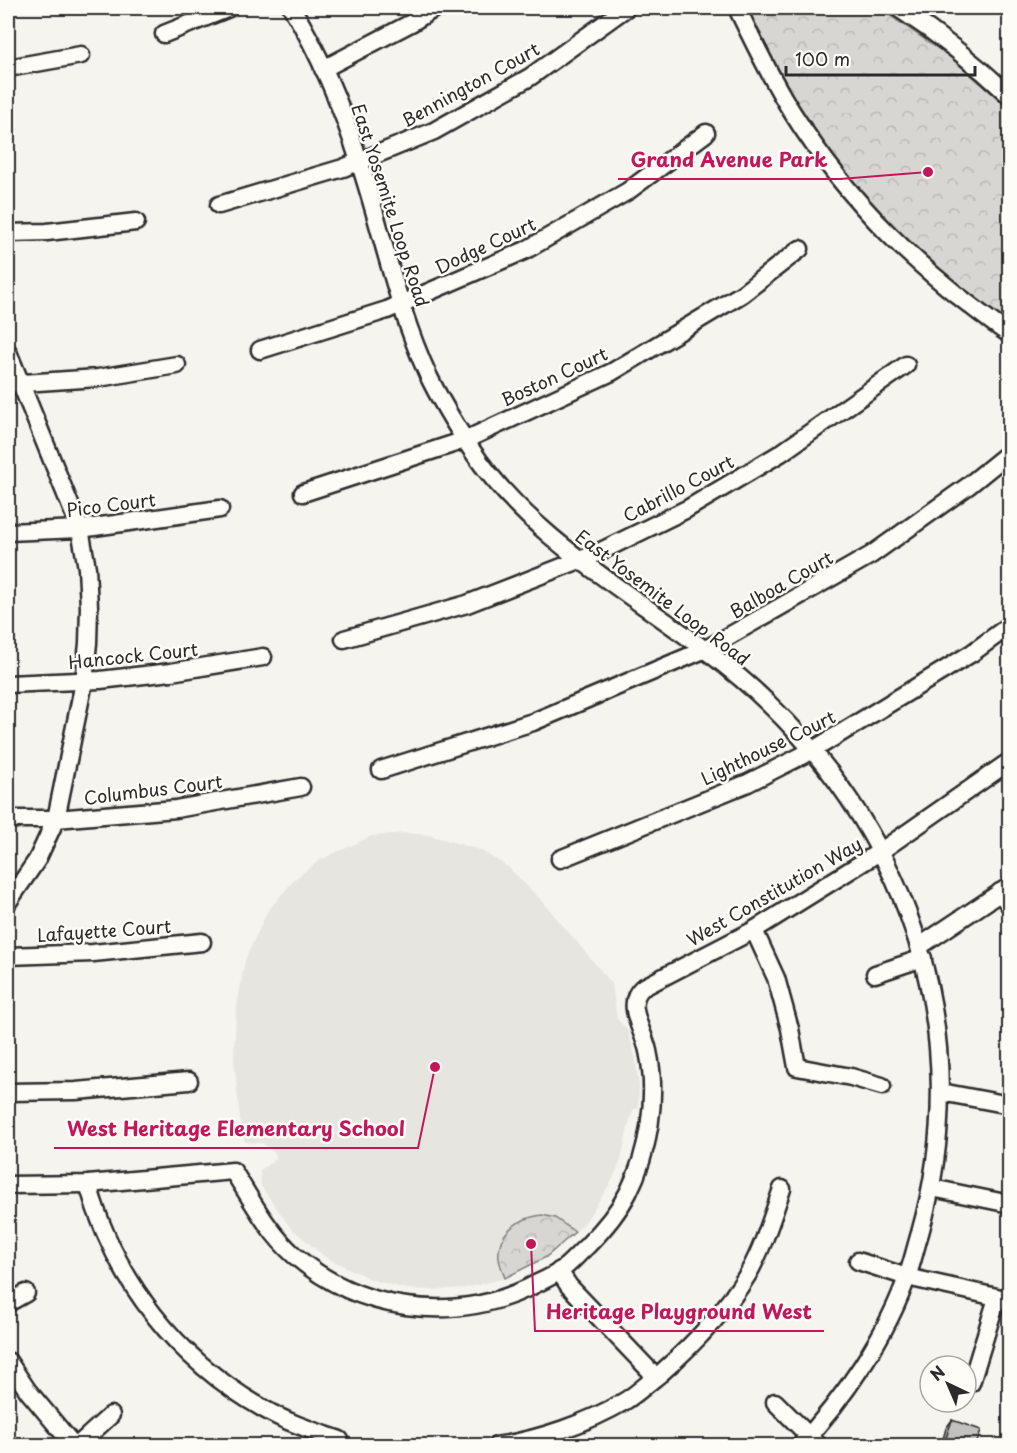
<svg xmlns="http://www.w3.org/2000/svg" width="1017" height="1453" font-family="'Playpen Sans',sans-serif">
	<defs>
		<pattern id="park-crowns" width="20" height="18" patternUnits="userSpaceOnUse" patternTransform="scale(1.5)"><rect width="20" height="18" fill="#d7d6d2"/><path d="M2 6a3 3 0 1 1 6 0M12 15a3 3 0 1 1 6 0" fill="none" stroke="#b9b8b4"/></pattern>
	</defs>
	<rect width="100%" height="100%" fill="#f5f4ef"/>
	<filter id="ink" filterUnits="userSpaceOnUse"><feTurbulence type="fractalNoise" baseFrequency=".0167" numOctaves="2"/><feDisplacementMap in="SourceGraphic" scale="12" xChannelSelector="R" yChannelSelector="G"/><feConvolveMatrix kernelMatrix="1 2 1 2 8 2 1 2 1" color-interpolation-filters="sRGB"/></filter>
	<g filter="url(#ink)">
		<path fill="#e6e5e0" d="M 405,833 L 429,835 L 480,850 L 508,867 L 543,902 L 612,984 L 617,1019 L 628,1031 L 635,1056 L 639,1086 L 638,1109 L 634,1109 L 630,1119 L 621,1160 L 613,1179 L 586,1221 L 575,1232 L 560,1221 L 542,1215 L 519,1220 L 506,1233 L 499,1247 L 499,1260 L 505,1278 L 466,1288 L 433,1290 L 407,1289 L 373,1280 L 325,1257 L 290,1227 L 261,1186 L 260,1170 L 276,1159 L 275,1153 L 262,1143 L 245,1142 L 240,1119 L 234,1059 L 236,1012 L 245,960 L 267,912 L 295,879 L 320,860 L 372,836 Z"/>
		<g fill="url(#park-crowns)" stroke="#81807e" stroke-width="1.5">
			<path d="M 746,8 L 879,8 L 950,57 L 1009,108 L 1009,326 L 950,279 L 904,239 L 865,199 L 804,117 Z"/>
			<path d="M 542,1215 L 555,1218 L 575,1232 L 546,1257 L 505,1278 C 503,1272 500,1265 499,1259 C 496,1233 518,1218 542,1215 Z"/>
		</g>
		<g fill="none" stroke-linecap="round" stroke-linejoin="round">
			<g stroke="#2b2b2b" stroke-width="21">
				<g id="minor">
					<path d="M 292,8 C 321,56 343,110 360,164 C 383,234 397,308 428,375 C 440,400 456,426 471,449 C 545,560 674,612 768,703 C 913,842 975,1038 920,1233 C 916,1246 913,1260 908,1274 C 889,1332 842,1402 799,1446"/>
					<path d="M 737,8 C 754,43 771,79 792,112 C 851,206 920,271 1010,335"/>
					<path d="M 898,8 C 938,34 975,63 1010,96"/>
					<path d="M 164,34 L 229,8"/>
					<path d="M 8,68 L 81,55"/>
					<path d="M 323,69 L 411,23 L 435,8"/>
					<path d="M 219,205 L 343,168 L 434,131 L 530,77 L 626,8"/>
					<path d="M 8,233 L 47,232 L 136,222"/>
					<path d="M 260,350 L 387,310 L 526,250 L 628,191 L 706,133"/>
					<path d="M 8,352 L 80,529 L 87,568 L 89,607 L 88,643 L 84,682 L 56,819 L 37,860 L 8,902"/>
					<path d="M 8,384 L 98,378 L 177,365"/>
					<path d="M 303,493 L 465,440 L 612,372 L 742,294 L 800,249"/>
					<path d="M 8,532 L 80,529 L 220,509"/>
					<path d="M 344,639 L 467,604 L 595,554 L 687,509 L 781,453 L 906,365"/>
					<path d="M 8,684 L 100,680 L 171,672 L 263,657"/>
					<path d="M 381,770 L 533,722 L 706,649 L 871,555 L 968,486 L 1010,452"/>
					<path d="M 8,819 L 56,819 L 176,809 L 301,787"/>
					<path d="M 560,859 L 748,783 L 813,750 L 972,653 L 1010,625"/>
					<path d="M 1000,892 L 1010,906"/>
					<path d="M 754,930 L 776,978 L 790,1029 L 797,1067 L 851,1077 L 882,1086"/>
					<path d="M 920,946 L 1010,886"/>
					<path d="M 8,956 L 93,953 L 202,942"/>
					<path d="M 875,974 L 923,958"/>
					<path d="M 8,1092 L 76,1091 L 189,1081"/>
					<path d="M 941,1092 L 1010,1105"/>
					<path d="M 88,1184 C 115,1281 177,1360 264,1409 C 288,1423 314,1431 340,1440"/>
					<path d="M 8,1185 L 88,1184 L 233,1171 C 252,1200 267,1231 294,1255 C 358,1311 451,1324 528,1288 C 539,1282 550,1278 560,1271 C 570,1264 578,1254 587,1246 C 602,1231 618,1212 628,1193 C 649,1152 658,1096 648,1051 C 644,1031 624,1004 642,988 L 754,930 L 881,851 L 1010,761"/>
					<path d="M 932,1188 L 1010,1204"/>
					<path d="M 858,1261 L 907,1277 L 1010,1300"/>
					<path d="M 559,1271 L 569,1286 L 656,1377"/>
					<path d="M 8,1303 L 26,1293"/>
					<path d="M 8,1361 L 28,1391 L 74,1446"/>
					<path d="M 971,1383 L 997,1298"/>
					<path d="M 775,1402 L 819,1446"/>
					<path d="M 77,1446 L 111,1415"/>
					<path d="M 496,1446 C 538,1440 588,1423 625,1401 C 637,1394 649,1382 661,1373 C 694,1344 725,1312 748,1274 C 763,1248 772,1217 782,1189"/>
				</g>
			</g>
			<use href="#minor" stroke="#fdfcf7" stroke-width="16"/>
		</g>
		<path fill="#a7a6a3" stroke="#2b2b2b" stroke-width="1.5" d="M 952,1420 L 976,1446 L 941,1446 L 946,1428 Z"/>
		<path fill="#c2c1be" stroke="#2b2b2b" stroke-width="1.5" d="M 952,1420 L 981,1430 L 976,1446 L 948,1446 L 944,1444 Z"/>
	</g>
	<g text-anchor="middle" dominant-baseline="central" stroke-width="5" stroke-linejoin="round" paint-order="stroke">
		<g font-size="18" fill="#2b2b2b" stroke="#fdfcf7">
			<text transform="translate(470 84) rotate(-29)">Bennington Court</text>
			<text transform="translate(391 205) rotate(72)">East Yosemite Loop Road</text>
			<text transform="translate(485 245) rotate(-25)">Dodge Court</text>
			<text transform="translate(554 376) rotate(-25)">Boston Court</text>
			<text transform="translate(678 488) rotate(-28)">Cabrillo Court</text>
			<text transform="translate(111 504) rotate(-7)">Pico Court</text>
			<text transform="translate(781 584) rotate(-30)">Balboa Court</text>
			<text transform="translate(663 597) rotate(37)">East Yosemite Loop Road</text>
			<text transform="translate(133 655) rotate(-6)">Hancock Court</text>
			<text transform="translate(768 747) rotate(-26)">Lighthouse Court</text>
			<text transform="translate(153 789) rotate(-7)">Columbus Court</text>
			<text transform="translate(774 891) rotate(-30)">West Constitution Way</text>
			<text transform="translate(104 930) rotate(-4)">Lafayette Court</text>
		</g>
	</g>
	<path fill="none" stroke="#c2185b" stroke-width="2" d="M928 172L840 179H618M435 1067L418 1148H54M531 1244L535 1331H824"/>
	<g fill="#c2185b" stroke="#fdfcf7" stroke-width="2">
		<circle cx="928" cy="172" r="6"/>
		<circle cx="435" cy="1067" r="6"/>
		<circle cx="531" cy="1244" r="6"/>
	</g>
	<g font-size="20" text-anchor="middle" font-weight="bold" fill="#c2185b" stroke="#fdfcf7" stroke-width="5" stroke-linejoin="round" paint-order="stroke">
		<text x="729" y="167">Grand Avenue Park</text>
		<text x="236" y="1136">West Heritage Elementary School</text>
		<text x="679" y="1319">Heritage Playground West</text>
	</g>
	<rect width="1017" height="1453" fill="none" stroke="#fdfcf7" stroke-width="30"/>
	<rect x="15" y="15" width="987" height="1423" fill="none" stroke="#2b2b2b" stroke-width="2" filter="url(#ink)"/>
	<g transform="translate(948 1384) rotate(316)"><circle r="28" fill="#fdfcf7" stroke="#a9a8a5" stroke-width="1.5"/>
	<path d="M0-4.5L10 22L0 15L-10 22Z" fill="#2b2b2b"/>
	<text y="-9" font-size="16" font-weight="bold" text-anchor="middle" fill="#2b2b2b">N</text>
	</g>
	<path d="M786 66v9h189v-9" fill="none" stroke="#2b2b2b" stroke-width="3"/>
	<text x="795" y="66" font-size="18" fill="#2b2b2b" stroke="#fdfcf7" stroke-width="4.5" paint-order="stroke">100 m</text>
</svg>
